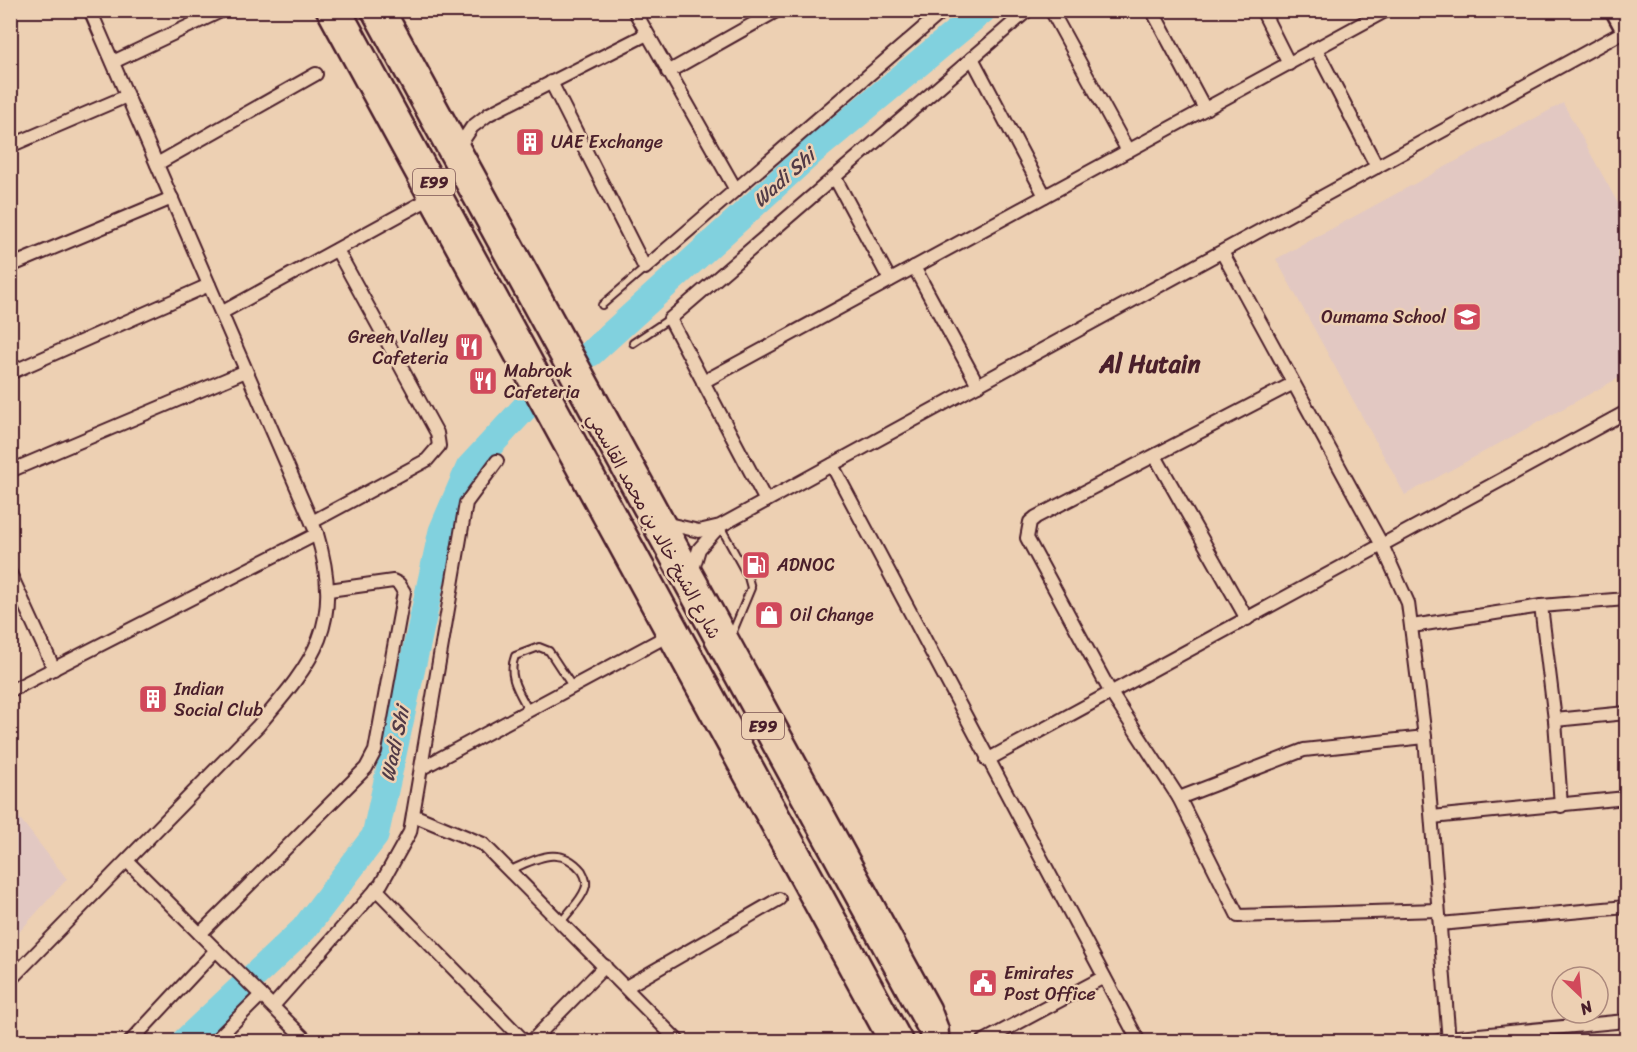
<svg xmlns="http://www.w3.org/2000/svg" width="1637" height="1052" font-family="Sriracha,'Playpen Sans Arabic',sans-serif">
	<rect width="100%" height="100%" fill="#edd0b3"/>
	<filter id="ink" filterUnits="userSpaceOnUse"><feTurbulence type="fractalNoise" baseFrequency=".0167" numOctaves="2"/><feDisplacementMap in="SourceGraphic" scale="12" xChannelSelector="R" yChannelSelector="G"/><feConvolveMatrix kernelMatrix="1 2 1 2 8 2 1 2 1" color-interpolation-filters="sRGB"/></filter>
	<g filter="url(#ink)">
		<g fill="#e2c8c2">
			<path d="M 1563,103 L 1626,218 L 1626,374 L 1405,495 L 1276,259 Z"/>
			<path d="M 11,807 L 67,879 L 11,941 Z"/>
		</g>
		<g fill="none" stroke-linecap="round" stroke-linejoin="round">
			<g stroke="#81d1de" stroke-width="27">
				<path d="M 591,353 L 814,150 L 983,10"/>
				<path d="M 184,1042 L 304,929 L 375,836 L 442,531 L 469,468 L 530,402"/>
			</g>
			<g stroke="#4a1f2b" stroke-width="10">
				<g id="service">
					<path d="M 602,305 L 645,268"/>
					<path d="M 633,343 L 669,319"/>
					<path d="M 720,526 L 748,577 L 751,588 L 731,636"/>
					<path d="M 529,711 C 519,692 507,677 515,656 L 539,647 L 549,651 L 572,686"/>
					<path d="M 510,870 C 537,859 560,844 582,871 C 585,876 588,883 585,889 C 581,901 567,913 560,924"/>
				</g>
			</g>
			<g stroke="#4a1f2b" stroke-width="16">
				<g id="minor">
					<path d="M 634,10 L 736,190"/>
					<path d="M 1051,10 L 1128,151"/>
					<path d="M 1152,10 L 1205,109"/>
					<path d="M 1262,10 L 1289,64"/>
					<path d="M 1316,49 L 1377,167"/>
					<path d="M 972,58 L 1045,196"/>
					<path d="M 113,62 L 223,10"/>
					<path d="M 668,72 L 778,10"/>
					<path d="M 551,82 L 645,268 L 944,10"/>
					<path d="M 460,145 L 472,127 L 489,114 L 647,34"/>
					<path d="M 10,146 L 127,96"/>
					<path d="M 157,164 L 316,74"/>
					<path d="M 835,178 L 890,280"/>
					<path d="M 1222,252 L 1382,545 L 1408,603 L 1425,737 L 1449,1042"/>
					<path d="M 10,266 L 172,198"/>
					<path d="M 914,267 L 978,385"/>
					<path d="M 221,313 L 427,200"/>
					<path d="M 10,373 L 209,285"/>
					<path d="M 703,382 L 1387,10"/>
					<path d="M 1292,384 L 1036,517 L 1030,522 L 1027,538 L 1111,693 L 1179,798 L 1238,916 L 1438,910"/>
					<path d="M 1155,456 L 1247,619"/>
					<path d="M 832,465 L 1139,1042"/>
					<path d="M 10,471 L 246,371"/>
					<path d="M 766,501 L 670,319 L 1028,10"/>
					<path d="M 312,522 L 427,460 L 439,446 L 437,433 L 337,250"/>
					<path d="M 668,524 L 699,531 L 720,526 L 1625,31"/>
					<path d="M 693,569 L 699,549 L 717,529"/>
					<path d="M 10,573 L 54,669"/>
					<path d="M 1541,606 L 1555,720 L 1561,806"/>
					<path d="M 1412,626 L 1541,606 L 1626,599"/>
					<path d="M 10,691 L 317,534"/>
					<path d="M 1555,720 L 1626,713"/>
					<path d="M 987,760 L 1626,412"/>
					<path d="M 422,768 L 667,636"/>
					<path d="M 1179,798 L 1304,750 L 1425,737"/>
					<path d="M 413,815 L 483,844 L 679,1042"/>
					<path d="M 1432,817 L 1626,798"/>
					<path d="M 127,861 L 308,1042"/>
					<path d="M 376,889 L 525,1042"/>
					<path d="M 1440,924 L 1626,907"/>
					<path d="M 200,934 L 366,768 L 375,751 L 404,592 L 399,584 L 393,581 L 329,590"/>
					<path d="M 10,980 L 258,726 C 315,660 344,624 317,534 L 90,10"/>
					<path d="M 626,987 L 779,899"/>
					<path d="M 273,1006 L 381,884 L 410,832 L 466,503 L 497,461"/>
					<path d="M 130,1042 L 216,950"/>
					<path d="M 214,1042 L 261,995"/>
					<path d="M 531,1042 L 605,966"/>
					<path d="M 982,1042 L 1104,977"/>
					<path d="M 1436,1042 L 1448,1038 L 1626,1021"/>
				</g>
			</g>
			<g stroke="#4a1f2b" stroke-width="20">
				<g id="tertiary">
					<path d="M 324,10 L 887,1042"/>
					<path d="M 387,10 L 932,1007 L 940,1028 L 941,1042"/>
					<path d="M 1613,10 L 1626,34"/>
				</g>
			</g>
			<g stroke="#4a1f2b" stroke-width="26">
				<g id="trunk">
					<path d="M 340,10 L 902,1042"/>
					<path d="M 372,10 L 936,1042"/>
				</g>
			</g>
			<use href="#service" stroke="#edd0b3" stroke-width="6"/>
			<use href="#minor" stroke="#edd0b3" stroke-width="12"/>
			<use href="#tertiary" stroke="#edd0b3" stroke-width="15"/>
			<use href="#trunk" stroke="#edd0b3" stroke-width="21"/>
		</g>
	</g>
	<defs>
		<g id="building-square" transform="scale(1.5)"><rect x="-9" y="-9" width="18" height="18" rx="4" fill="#d1495b" stroke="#edd0b3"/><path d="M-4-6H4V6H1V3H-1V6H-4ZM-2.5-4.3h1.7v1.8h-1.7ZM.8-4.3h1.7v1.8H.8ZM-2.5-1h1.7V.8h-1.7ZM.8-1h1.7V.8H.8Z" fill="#fff"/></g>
		<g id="school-square" transform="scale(1.5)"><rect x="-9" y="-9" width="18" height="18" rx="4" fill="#d1495b" stroke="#edd0b3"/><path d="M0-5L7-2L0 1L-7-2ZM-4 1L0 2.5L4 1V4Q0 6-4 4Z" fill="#fff"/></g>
		<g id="restaurant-square" transform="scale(1.5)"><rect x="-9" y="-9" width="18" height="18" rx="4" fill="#d1495b" stroke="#edd0b3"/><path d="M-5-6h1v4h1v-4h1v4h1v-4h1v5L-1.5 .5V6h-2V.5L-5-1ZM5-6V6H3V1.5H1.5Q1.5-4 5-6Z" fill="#fff"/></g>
		<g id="fuel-square" transform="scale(1.5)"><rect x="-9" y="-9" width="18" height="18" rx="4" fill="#d1495b" stroke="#edd0b3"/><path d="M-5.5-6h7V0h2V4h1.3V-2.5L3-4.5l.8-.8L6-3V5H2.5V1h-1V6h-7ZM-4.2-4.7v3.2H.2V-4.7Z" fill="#fff"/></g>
		<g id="shop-square" transform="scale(1.5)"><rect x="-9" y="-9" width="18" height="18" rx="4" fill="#d1495b" stroke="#edd0b3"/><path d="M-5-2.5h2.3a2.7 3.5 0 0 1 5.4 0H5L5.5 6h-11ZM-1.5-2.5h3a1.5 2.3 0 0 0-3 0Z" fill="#fff"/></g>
		<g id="civic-square" transform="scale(1.5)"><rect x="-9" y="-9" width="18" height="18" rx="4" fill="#d1495b" stroke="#edd0b3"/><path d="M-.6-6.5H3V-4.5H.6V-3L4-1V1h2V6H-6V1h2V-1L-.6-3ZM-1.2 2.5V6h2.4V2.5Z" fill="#fff"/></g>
	</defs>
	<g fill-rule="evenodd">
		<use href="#building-square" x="530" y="142"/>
		<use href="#school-square" x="1467" y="317"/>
		<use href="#restaurant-square" x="469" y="347"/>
		<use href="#restaurant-square" x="483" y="381"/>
		<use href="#fuel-square" x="756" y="565"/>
		<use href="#shop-square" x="769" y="615"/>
		<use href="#building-square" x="153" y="699"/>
		<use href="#civic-square" x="983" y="983"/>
	</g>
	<g text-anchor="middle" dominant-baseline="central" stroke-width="5" stroke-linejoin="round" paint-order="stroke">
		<g fill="#edd0b3" stroke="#7b5454" stroke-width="1.5">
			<rect x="413" y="169" width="42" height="26" rx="4.5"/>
			<rect x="742" y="713" width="42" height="26" rx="4.5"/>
		</g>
		<g font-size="16" font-weight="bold" fill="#4a1f2b">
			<text x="434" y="182">E99</text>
			<text x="763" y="726">E99</text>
		</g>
		<g font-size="18" fill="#4a1f2b" stroke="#edd0b3" text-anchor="start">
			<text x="551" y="142">UAE Exchange</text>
			<text x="1446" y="317" text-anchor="end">Oumama School</text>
			<text x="448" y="337" text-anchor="end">Green Valley<tspan x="448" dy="21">Cafeteria</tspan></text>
			<text x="504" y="371">Mabrook<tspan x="504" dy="21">Cafeteria</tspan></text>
			<text x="777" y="565">ADNOC</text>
			<text x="790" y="615">Oil Change</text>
			<text x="174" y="689">Indian<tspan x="174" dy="21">Social Club</tspan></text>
			<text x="1004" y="973">Emirates<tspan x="1004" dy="21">Post Office</tspan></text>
		</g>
		<g font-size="18" fill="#4a1f2b" stroke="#edd0b3">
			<text transform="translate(654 526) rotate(61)">شارع الشيخ خالد بن محمد القاسمي</text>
		</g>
		<g font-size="20" font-style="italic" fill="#523a46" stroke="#edd0b3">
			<text transform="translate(784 178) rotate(-42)">Wadi Shi</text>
			<text transform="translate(395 744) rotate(-78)">Wadi Shi</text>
		</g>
		<g font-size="24" font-weight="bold" fill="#4a1f2b" stroke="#edd0b3">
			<text x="1150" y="364">Al Hutain</text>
		</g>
	</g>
	<rect width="1637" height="1052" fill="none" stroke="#edd0b3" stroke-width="36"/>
	<rect x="18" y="18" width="1601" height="1016" fill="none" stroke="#4a1f2b" stroke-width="2" filter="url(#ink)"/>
	<g transform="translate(1580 995) rotate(154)"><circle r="28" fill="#edd0b3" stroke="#ac897d" stroke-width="1.5"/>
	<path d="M0-4.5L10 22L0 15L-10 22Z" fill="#d1495b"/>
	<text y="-9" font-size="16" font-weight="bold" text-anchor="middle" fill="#4a1f2b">N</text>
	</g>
</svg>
